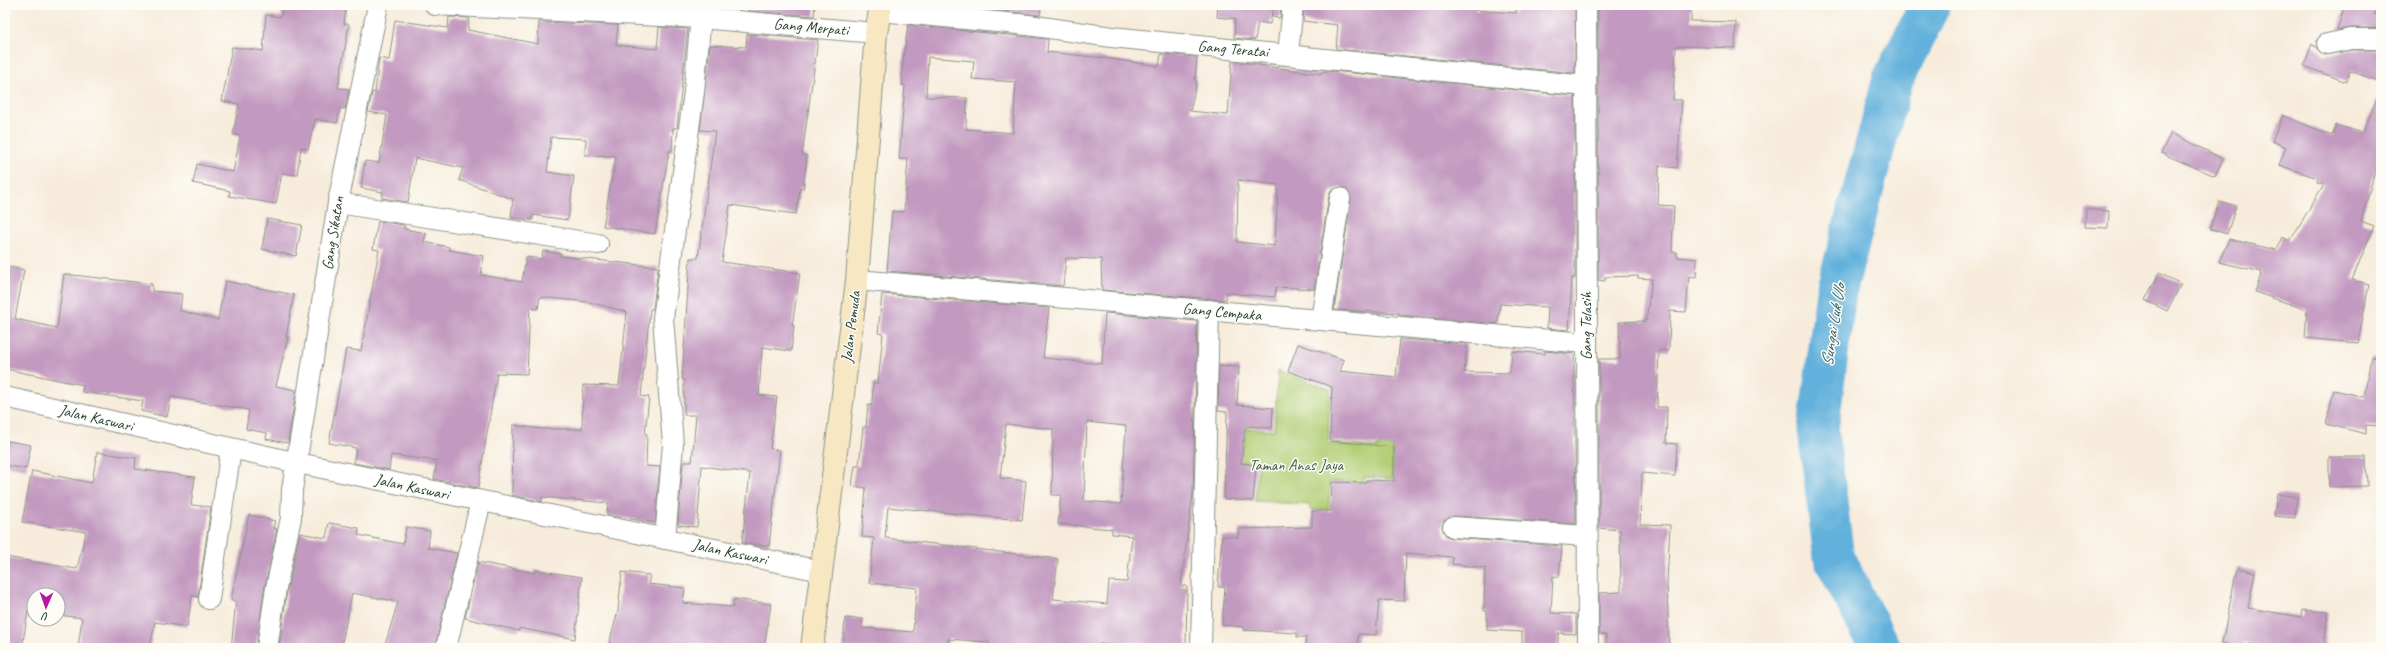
<svg xmlns="http://www.w3.org/2000/svg" width="2386" height="653" font-family="Caveat,sans-serif">
	<rect width="100%" height="100%" fill="#fdfcf7"/>
	<filter id="ink" filterUnits="userSpaceOnUse"><feTurbulence type="fractalNoise" baseFrequency=".025" numOctaves="2"/><feDisplacementMap in="SourceGraphic" scale="8" xChannelSelector="R" yChannelSelector="G"/><feConvolveMatrix kernelMatrix="1 2 1 2 8 2 1 2 1" color-interpolation-filters="sRGB"/></filter>
	<filter id="wash" filterUnits="userSpaceOnUse"><feTurbulence type="fractalNoise" baseFrequency=".012" numOctaves="4" result="noise"/><feDisplacementMap in="SourceGraphic" scale="16" xChannelSelector="R" yChannelSelector="G"/><feGaussianBlur stdDeviation="0.9" result="paint"/><feColorMatrix in="noise" values="0 0 0 0 0 0 0 0 0 0 0 0 0 0 0 0 0 1.4 0 .05"/><feComposite in="paint" operator="in"/></filter>
	<g filter="url(#wash)">
		<rect width="100%" height="100%" fill="#f7ecdb"/>
		<path fill="#b2ce75" stroke="#688654" d="M 1278,370 L 1330,389 L 1328,443 L 1378,448 L 1379,440 L 1393,442 L 1393,479 L 1364,477 L 1364,483 L 1330,481 L 1329,509 L 1310,510 L 1310,505 L 1255,501 L 1258,464 L 1239,462 L 1240,448 L 1244,447 L 1246,428 L 1274,430 Z"/>
		<g fill="none" stroke-linecap="round" stroke-linejoin="round">
			<path stroke="#62b1dc" stroke-width="41" d="M 1880,648 L 1834,558 L 1818,430 L 1836,292 L 1893,79 L 1930,5"/>
		</g>
		<g id="blocks">
			<g fill="#c299c0" fill-rule="evenodd">
				<path d="M 283,5 L 346,5 L 344,24 L 349,24 L 338,88 L 349,89 L 345,109 L 340,108 L 337,123 L 315,119 L 308,149 L 301,147 L 297,175 L 282,173 L 276,204 L 229,196 L 230,191 L 193,183 L 197,164 L 233,172 L 240,136 L 233,134 L 239,104 L 222,101 L 232,47 L 263,51 L 266,15 L 281,17 Z"/>
				<path d="M 749,5 L 815,5 L 814,16 L 748,11 Z"/>
				<path d="M 939,5 L 1041,5 L 1040,15 Z"/>
				<path d="M 1218,5 L 1273,5 L 1270,24 L 1258,22 L 1255,40 L 1234,38 L 1235,19 L 1217,17 Z"/>
				<path d="M 1273,5 L 1281,5 L 1280,18 L 1272,17 Z"/>
				<path d="M 1304,5 L 1476,5 L 1475,10 L 1516,13 L 1517,5 L 1569,5 L 1568,8 L 1575,8 L 1575,73 L 1336,49 L 1338,25 L 1303,21 Z"/>
				<path d="M 1691,5 L 1691,21 L 1736,22 L 1735,48 L 1676,46 L 1673,100 L 1682,100 L 1677,168 L 1659,166 L 1658,205 L 1674,206 L 1672,252 L 1677,252 L 1677,257 L 1697,259 L 1696,277 L 1689,276 L 1686,312 L 1670,311 L 1669,351 L 1659,350 L 1657,407 L 1667,407 L 1666,443 L 1677,444 L 1675,476 L 1642,473 L 1640,524 L 1670,525 L 1667,582 L 1669,648 L 1607,648 L 1606,635 L 1599,634 L 1599,593 L 1621,592 L 1620,530 L 1599,528 L 1599,359 L 1620,359 L 1619,322 L 1646,321 L 1652,279 L 1638,278 L 1638,276 L 1605,277 L 1605,281 L 1598,280 L 1598,7 Z"/>
				<path d="M 2345,5 L 2377,5 L 2374,14 L 2381,16 L 2381,28 L 2351,28 L 2337,30 Z"/>
				<path d="M 449,17 L 469,18 L 468,30 L 538,44 L 539,22 L 618,25 L 616,45 L 657,49 L 659,27 L 688,29 L 677,128 L 673,128 L 672,151 L 669,151 L 655,234 L 603,226 L 616,156 L 585,155 L 586,139 L 551,137 L 547,172 L 574,176 L 568,220 L 533,215 L 532,220 L 511,218 L 513,199 L 459,180 L 463,168 L 415,158 L 408,202 L 382,198 L 383,192 L 361,188 L 365,161 L 379,163 L 387,115 L 368,112 L 372,92 L 375,93 L 379,58 L 389,60 L 395,20 L 448,28 Z"/>
				<path d="M 908,25 L 1048,39 L 1047,52 L 1104,58 L 1159,66 L 1161,54 L 1197,57 L 1195,81 L 1197,81 L 1190,111 L 1228,115 L 1232,61 L 1321,74 L 1321,72 L 1333,71 L 1575,96 L 1575,278 L 1572,278 L 1569,330 L 1547,328 L 1548,307 L 1500,304 L 1497,324 L 1399,315 L 1399,313 L 1334,310 L 1351,200 L 1347,189 L 1341,187 L 1331,191 L 1329,196 L 1314,289 L 1276,287 L 1275,297 L 1226,293 L 1226,300 L 1102,290 L 1101,259 L 1066,258 L 1063,286 L 887,271 L 892,211 L 904,212 L 908,159 L 899,159 L 905,85 L 902,85 L 903,60 ZM 928,57 L 974,61 L 972,79 L 1016,82 L 1013,133 L 966,129 L 967,98 L 926,97 ZM 1238,180 L 1278,185 L 1275,246 L 1237,242 Z"/>
				<path d="M 747,34 L 818,40 L 802,155 L 807,156 L 803,189 L 800,188 L 796,214 L 730,205 L 722,262 L 800,273 L 792,326 L 794,326 L 791,351 L 762,347 L 759,395 L 777,397 L 770,449 L 780,450 L 769,546 L 742,543 L 750,473 L 702,466 L 697,527 L 678,525 L 683,462 L 692,462 L 696,415 L 684,415 L 684,380 L 682,379 L 690,258 L 698,258 L 715,131 L 700,130 L 710,45 L 746,47 Z"/>
				<path d="M 2312,44 L 2324,55 L 2352,50 L 2381,50 L 2381,82 L 2350,71 L 2346,82 L 2304,66 Z"/>
				<path d="M 2380,91 L 2381,150 L 2361,221 L 2374,226 L 2352,280 L 2369,284 L 2358,343 L 2305,338 L 2307,310 L 2255,292 L 2262,272 L 2219,262 L 2229,239 L 2276,250 L 2282,237 L 2290,241 L 2324,184 L 2317,182 L 2318,178 L 2279,165 L 2286,147 L 2272,141 L 2283,115 L 2332,136 L 2336,125 L 2363,133 Z"/>
				<path d="M 2171,133 L 2223,159 L 2215,176 L 2161,153 Z"/>
				<path d="M 2219,201 L 2236,206 L 2227,234 L 2210,229 Z"/>
				<path d="M 2086,209 L 2109,211 L 2108,228 L 2085,227 Z"/>
				<path d="M 267,219 L 302,225 L 296,256 L 262,249 Z"/>
				<path d="M 378,221 L 404,225 L 404,229 L 426,233 L 424,242 L 449,247 L 449,250 L 484,256 L 481,275 L 522,282 L 526,257 L 542,259 L 543,251 L 561,254 L 560,256 L 658,267 L 653,309 L 650,309 L 641,396 L 649,397 L 645,434 L 647,434 L 646,466 L 660,467 L 655,523 L 607,515 L 608,503 L 542,497 L 542,502 L 512,495 L 513,425 L 541,429 L 582,429 L 583,385 L 619,386 L 627,312 L 589,302 L 540,297 L 538,309 L 530,308 L 527,374 L 497,373 L 478,488 L 434,479 L 437,461 L 391,455 L 389,470 L 354,463 L 356,448 L 329,443 L 346,349 L 361,351 L 379,250 L 373,249 Z"/>
				<path d="M 5,266 L 24,270 L 15,319 L 57,328 L 64,274 L 152,284 L 152,291 L 182,294 L 180,311 L 218,320 L 225,281 L 294,295 L 286,337 L 288,337 L 276,386 L 296,390 L 288,443 L 266,439 L 267,433 L 246,429 L 249,410 L 171,397 L 167,417 L 141,411 L 143,401 L 82,392 L 83,385 L 5,369 Z"/>
				<path d="M 2159,273 L 2181,284 L 2167,311 L 2145,300 Z"/>
				<path d="M 882,294 L 1049,308 L 1043,358 L 1102,364 L 1105,313 L 1197,321 L 1193,493 L 1181,586 L 1187,586 L 1186,648 L 1146,648 L 1100,644 L 1099,648 L 1071,646 L 1071,648 L 989,648 L 989,642 L 948,639 L 948,648 L 843,648 L 845,618 L 863,619 L 862,628 L 913,632 L 917,588 L 869,583 L 874,538 L 862,537 L 866,488 L 852,486 L 855,466 L 859,466 L 863,427 L 866,427 L 868,405 L 872,405 L 873,383 L 878,383 L 883,334 L 878,333 ZM 1087,422 L 1126,426 L 1121,504 L 1084,501 ZM 1006,424 L 1053,429 L 1052,495 L 1061,495 L 1058,524 L 1112,529 L 1112,534 L 1132,536 L 1127,582 L 1109,581 L 1107,604 L 1053,599 L 1058,559 L 885,538 L 888,507 L 1022,520 L 1026,481 L 1000,478 Z"/>
				<path d="M 1400,339 L 1467,344 L 1464,372 L 1510,373 L 1512,351 L 1545,354 L 1545,351 L 1574,354 L 1576,524 L 1454,516 L 1444,520 L 1442,527 L 1446,536 L 1452,538 L 1562,546 L 1559,577 L 1553,576 L 1551,613 L 1576,614 L 1576,634 L 1558,633 L 1558,648 L 1522,648 L 1522,632 L 1487,630 L 1487,611 L 1484,611 L 1485,568 L 1452,564 L 1453,557 L 1406,553 L 1404,601 L 1379,600 L 1376,635 L 1358,634 L 1358,648 L 1305,648 L 1306,637 L 1297,637 L 1297,633 L 1243,630 L 1243,627 L 1222,625 L 1225,587 L 1218,587 L 1222,536 L 1238,537 L 1239,529 L 1312,527 L 1312,511 L 1331,511 L 1332,482 L 1366,483 L 1366,480 L 1394,481 L 1394,447 L 1330,441 L 1332,387 L 1288,371 L 1298,344 L 1344,360 L 1340,371 L 1396,377 Z"/>
				<path d="M 2371,357 L 2381,358 L 2381,426 L 2366,425 L 2366,434 L 2326,424 L 2334,390 L 2364,397 Z"/>
				<path d="M 1219,366 L 1239,367 L 1237,405 L 1273,408 L 1272,428 L 1245,426 L 1241,463 L 1256,465 L 1253,501 L 1224,499 L 1227,412 L 1218,411 Z"/>
				<path d="M 8,441 L 31,445 L 26,469 L 5,465 Z"/>
				<path d="M 97,452 L 136,458 L 135,469 L 195,477 L 191,505 L 211,507 L 198,597 L 192,596 L 187,627 L 155,622 L 150,648 L 78,648 L 82,618 L 58,615 L 58,595 L 34,595 L 34,612 L 28,611 L 22,648 L 5,648 L 5,557 L 77,569 L 86,532 L 22,522 L 32,471 L 92,483 Z"/>
				<path d="M 2329,457 L 2366,457 L 2367,486 L 2329,487 Z"/>
				<path d="M 2277,494 L 2297,497 L 2295,518 L 2274,516 Z"/>
				<path d="M 249,515 L 275,521 L 273,528 L 277,529 L 265,586 L 256,648 L 231,648 L 236,601 L 231,600 Z"/>
				<path d="M 329,523 L 359,528 L 358,535 L 403,544 L 406,527 L 430,531 L 428,548 L 457,553 L 435,648 L 384,648 L 398,602 L 352,593 L 341,648 L 279,648 L 287,590 L 300,533 L 326,538 Z"/>
				<path d="M 478,562 L 535,573 L 535,570 L 582,577 L 575,639 L 519,628 L 519,631 L 465,618 Z"/>
				<path d="M 2237,568 L 2255,572 L 2248,608 L 2301,617 L 2302,610 L 2328,612 L 2324,648 L 2273,648 L 2241,643 L 2240,647 L 2222,643 Z"/>
				<path d="M 622,572 L 650,575 L 648,584 L 685,588 L 683,603 L 733,607 L 734,599 L 771,604 L 764,648 L 608,648 L 618,611 Z"/>
			</g>
		</g>
	</g>
	<g filter="url(#ink)">
		<use href="#blocks" fill-opacity="0" stroke="#8b9488" stroke-width="1"/>
		<g fill="none" stroke-linecap="round" stroke-linejoin="round">
			<g stroke="#8b9488" stroke-width="22">
				<g id="minor">
					<path d="M 435,5 L 700,18 L 876,33"/>
					<path d="M 1586,5 L 1588,648"/>
					<path d="M 880,11 L 1028,25 L 1112,37 L 1586,86"/>
					<path d="M 2327,44 L 2351,39 L 2381,39"/>
					<path d="M 1288,54 L 1293,5"/>
					<path d="M 338,203 L 598,244"/>
					<path d="M 857,280 L 1586,343"/>
					<path d="M 1321,320 L 1340,198"/>
					<path d="M 5,397 L 298,463 L 821,571"/>
					<path d="M 1453,527 L 1587,536"/>
					<path d="M 665,539 L 673,444 L 663,318 L 694,92 L 702,5"/>
					<path d="M 209,599 L 231,449"/>
					<path d="M 267,648 L 276,588 L 291,518 L 292,490 L 338,203 L 378,5"/>
					<path d="M 446,648 L 481,501"/>
					<path d="M 1201,648 L 1209,310"/>
				</g>
			</g>
			<g stroke="#8b9488" stroke-width="24">
				<path id="secondary" d="M 812,648 L 857,280 L 876,33 L 881,5"/>
			</g>
			<use href="#minor" stroke="#fff" stroke-width="20"/>
			<use href="#secondary" stroke="#f7e8c3" stroke-width="22"/>
		</g>
	</g>
	<g text-anchor="middle" dominant-baseline="central" stroke-width="3" stroke-linejoin="round" paint-order="stroke">
		<g font-size="16" fill="#1f3d34" stroke="#fdfcf7">
			<text transform="translate(811 27) rotate(5)">Gang Merpati</text>
			<text transform="translate(1233 49) rotate(5)">Gang Teratai</text>
			<text transform="translate(333 233) rotate(-81)">Gang Sikatan</text>
			<text transform="translate(1222 312) rotate(5)">Gang Cempaka</text>
			<text transform="translate(1586 326) rotate(-90)">Gang Telasih</text>
			<text transform="translate(851 327) rotate(-83)">Jalan Pemuda</text>
			<text transform="translate(96 418) rotate(13)">Jalan Kaswari</text>
			<text transform="translate(412 487) rotate(12)">Jalan Kaswari</text>
			<text transform="translate(730 552) rotate(12)">Jalan Kaswari</text>
		</g>
		<g font-size="16" fill="#446144" stroke="#fdfcf7">
			<text x="1296" y="465">Taman Anas Jaya</text>
		</g>
		<g font-size="17" font-style="italic" fill="#336066" stroke="#fdfcf7">
			<text transform="translate(1833 325) rotate(-81)">Sungai Luk Ulo</text>
		</g>
	</g>
	<rect width="2386" height="653" fill="none" stroke="#fdfcf7" stroke-width="20"/>
	<g transform="translate(46 607) rotate(182)"><circle r="19" fill="#fdfcf7" stroke="#a4b0a9"/>
	<path d="M0-3L7 15L0 10L-7 15Z" fill="#b5179e"/>
	<text y="-6" font-size="11" font-weight="bold" text-anchor="middle" fill="#1f3d34">U</text>
	</g>
</svg>
